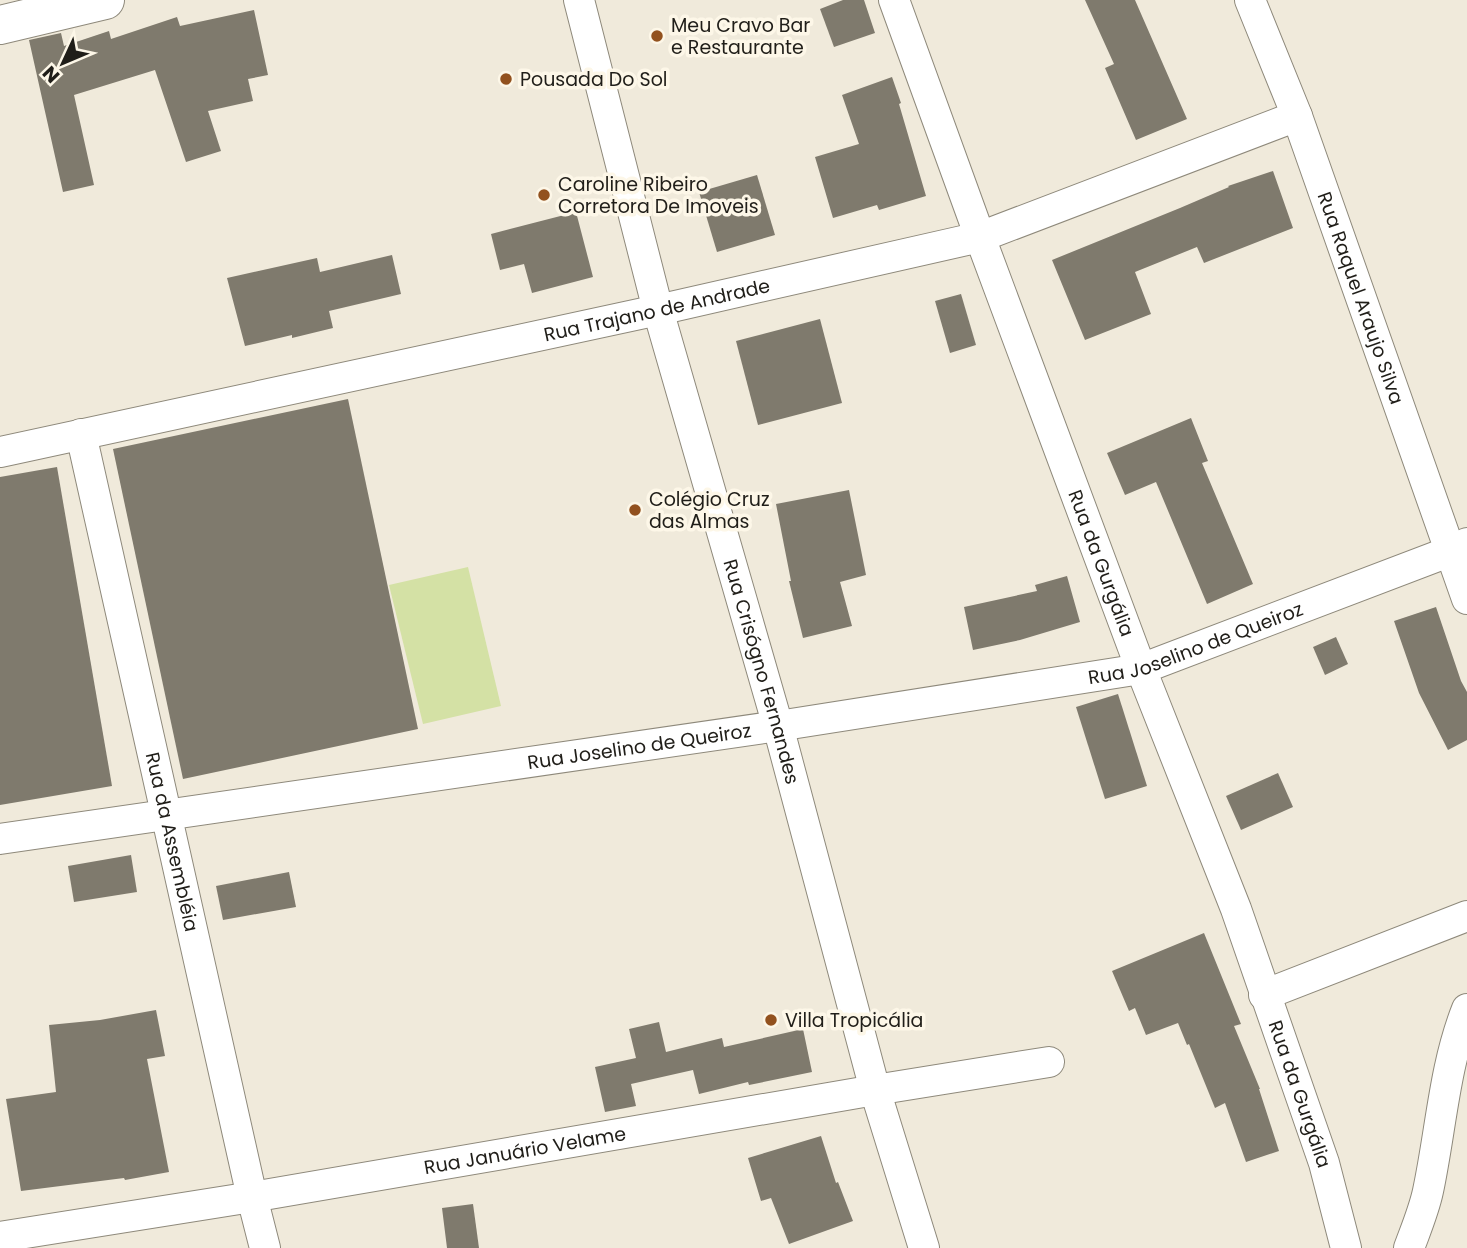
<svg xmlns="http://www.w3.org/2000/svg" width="1467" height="1248" font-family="Poppins,sans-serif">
	<rect width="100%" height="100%" fill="#f0eadb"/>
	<path fill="#d4e1a5" d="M 468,567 L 501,706 L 423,724 L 389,585 Z"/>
	<g fill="#7f7a6d">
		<path d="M 843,0 L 864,0 L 875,33 L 834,47 L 820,9 Z"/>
		<path d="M 1085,0 L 1135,0 L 1187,119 L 1136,140 L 1105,68 L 1114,64 Z"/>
		<path d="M 254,10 L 268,75 L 248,79 L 253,101 L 208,111 L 221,151 L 186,162 L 155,70 L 74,95 L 94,185 L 63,192 L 29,40 L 61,33 L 64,46 L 109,31 L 111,39 L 177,17 L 180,26 Z"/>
		<path d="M 892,77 L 901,103 L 899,104 L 926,196 L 879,210 L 877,205 L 833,218 L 815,157 L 859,144 L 842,95 Z"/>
		<path d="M 1273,171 L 1293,228 L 1204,263 L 1197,247 L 1135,272 L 1151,314 L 1085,340 L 1052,260 L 1180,208 L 1229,187 L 1228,186 Z"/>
		<path d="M 757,175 L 775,235 L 717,252 L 699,192 Z"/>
		<path d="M 576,212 L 593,277 L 532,293 L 524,264 L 500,270 L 491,234 Z"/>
		<path d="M 392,255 L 401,294 L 329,311 L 333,328 L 292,338 L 292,335 L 245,346 L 227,278 L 317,258 L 320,272 Z"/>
		<path d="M 961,294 L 976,345 L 950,353 L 935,301 Z"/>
		<path d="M 820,319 L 842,403 L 758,425 L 736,341 Z"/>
		<path d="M 348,399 L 418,729 L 183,779 L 113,449 Z"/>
		<path d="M 1191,418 L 1208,461 L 1202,463 L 1253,584 L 1207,604 L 1156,482 L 1125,495 L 1107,453 Z"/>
		<path d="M 57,467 L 112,786 L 0,805 L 0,477 Z"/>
		<path d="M 849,490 L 866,575 L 840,582 L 852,626 L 803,638 L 789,581 L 791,581 L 776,504 Z"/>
		<path d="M 1067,576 L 1080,622 L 1020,640 L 973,650 L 964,607 L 1037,591 L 1035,585 Z"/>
		<path d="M 1436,607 L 1461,681 L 1467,692 L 1467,740 L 1448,750 L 1419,693 L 1394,621 Z"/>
		<path d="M 1336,637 L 1348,664 L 1325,675 L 1313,647 Z"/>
		<path d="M 1118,694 L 1147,786 L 1105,799 L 1076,707 Z"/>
		<path d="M 1278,773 L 1293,807 L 1241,830 L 1226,796 Z"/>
		<path d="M 131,855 L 137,892 L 74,902 L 68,866 Z"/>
		<path d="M 289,872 L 296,907 L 223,920 L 216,886 Z"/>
		<path d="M 1204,933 L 1241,1024 L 1234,1026 L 1260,1089 L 1259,1089 L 1279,1151 L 1246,1162 L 1225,1103 L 1215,1108 L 1189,1044 L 1187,1045 L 1178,1023 L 1146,1035 L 1135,1008 L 1129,1011 L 1112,971 Z"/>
		<path d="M 156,1010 L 165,1056 L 147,1059 L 169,1172 L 125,1180 L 124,1178 L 21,1191 L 6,1099 L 56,1092 L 49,1025 L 100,1020 Z"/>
		<path d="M 659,1022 L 666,1052 L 722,1038 L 724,1047 L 803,1029 L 812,1072 L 749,1085 L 748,1082 L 699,1094 L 693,1070 L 631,1084 L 636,1106 L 605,1112 L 595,1067 L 636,1058 L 629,1029 Z"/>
		<path d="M 821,1136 L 836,1183 L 838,1182 L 853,1221 L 789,1244 L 771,1198 L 761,1201 L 748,1158 Z"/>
		<path d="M 473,1204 L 479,1248 L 447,1248 L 442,1208 Z"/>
	</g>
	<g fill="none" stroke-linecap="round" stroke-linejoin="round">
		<g stroke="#8e897b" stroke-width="32">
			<g id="minor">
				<path id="s1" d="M 579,0 L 658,310 L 778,726 L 875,1090 L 924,1248"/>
				<path id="s2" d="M 894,0 L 980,237 L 1141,669 L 1236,909 L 1324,1163 L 1346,1248"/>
				<path id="s3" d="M 1250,0 L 1297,116 L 1467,599"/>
				<path id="s4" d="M 81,434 L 252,1197 L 265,1248"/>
				<path id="s5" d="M 0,452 L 658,310 L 980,237 L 1297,116"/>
				<path id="s6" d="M 0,839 L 778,726 L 1141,669 L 1451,551 L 1467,543"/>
				<path d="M 1264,995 L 1467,916"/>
				<path id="s7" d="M 0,1237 L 252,1197 L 875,1090 L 1049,1062"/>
				<path d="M 1409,1248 C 1416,1229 1424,1210 1428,1191 C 1441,1130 1444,1067 1467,1009"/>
			</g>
		</g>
		<g stroke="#8e897b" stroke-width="40">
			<path id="major" d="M 0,25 L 105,0"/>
		</g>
		<use href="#minor" stroke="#fff" stroke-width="30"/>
		<use href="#major" stroke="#fff" stroke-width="38"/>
	</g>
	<g fill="#92511e" stroke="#fdf7e8" stroke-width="2.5">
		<circle cx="657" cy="36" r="7"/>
		<circle cx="506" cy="79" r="7"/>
		<circle cx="544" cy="195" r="7"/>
		<circle cx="635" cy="510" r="7"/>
		<circle cx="771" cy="1020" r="7"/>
	</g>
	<g text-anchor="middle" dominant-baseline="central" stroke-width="7" stroke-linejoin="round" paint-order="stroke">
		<g font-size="19" fill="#201e19" stroke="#fdf7e8" text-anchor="start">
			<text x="671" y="25">Meu Cravo Bar<tspan x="671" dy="22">e Restaurante</tspan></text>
			<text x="520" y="79">Pousada Do Sol</text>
			<text x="558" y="184">Caroline Ribeiro<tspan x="558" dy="22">Corretora De Imoveis</tspan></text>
			<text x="649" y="499">Colégio Cruz<tspan x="649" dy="22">das Almas</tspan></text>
			<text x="785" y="1020">Villa Tropicália</text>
		</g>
		<g font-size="19" fill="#201e19" stroke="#fdf7e8">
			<text stroke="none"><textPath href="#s3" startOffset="318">Rua Raquel Araujo Silva</textPath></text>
			<text stroke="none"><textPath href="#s5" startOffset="672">Rua Trajano de Andrade</textPath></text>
			<text stroke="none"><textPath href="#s2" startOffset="600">Rua da Gurgália</textPath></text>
			<text stroke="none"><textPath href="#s6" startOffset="1213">Rua Joselino de Queiroz</textPath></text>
			<text stroke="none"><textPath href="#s1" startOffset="696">Rua Crisógno Fernandes</textPath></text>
			<text stroke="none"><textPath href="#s6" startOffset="646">Rua Joselino de Queiroz</textPath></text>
			<text stroke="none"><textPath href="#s4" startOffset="418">Rua da Assembléia</textPath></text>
			<text stroke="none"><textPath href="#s2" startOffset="1167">Rua da Gurgália</textPath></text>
			<text stroke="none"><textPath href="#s7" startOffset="532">Rua Januário Velame</textPath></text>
		</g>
	</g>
	<g transform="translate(63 63) rotate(226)" stroke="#fdf7e8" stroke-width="5" paint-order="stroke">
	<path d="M0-5L12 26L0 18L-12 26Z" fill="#201e19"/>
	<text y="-10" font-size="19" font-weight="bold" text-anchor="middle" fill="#201e19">N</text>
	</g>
</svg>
